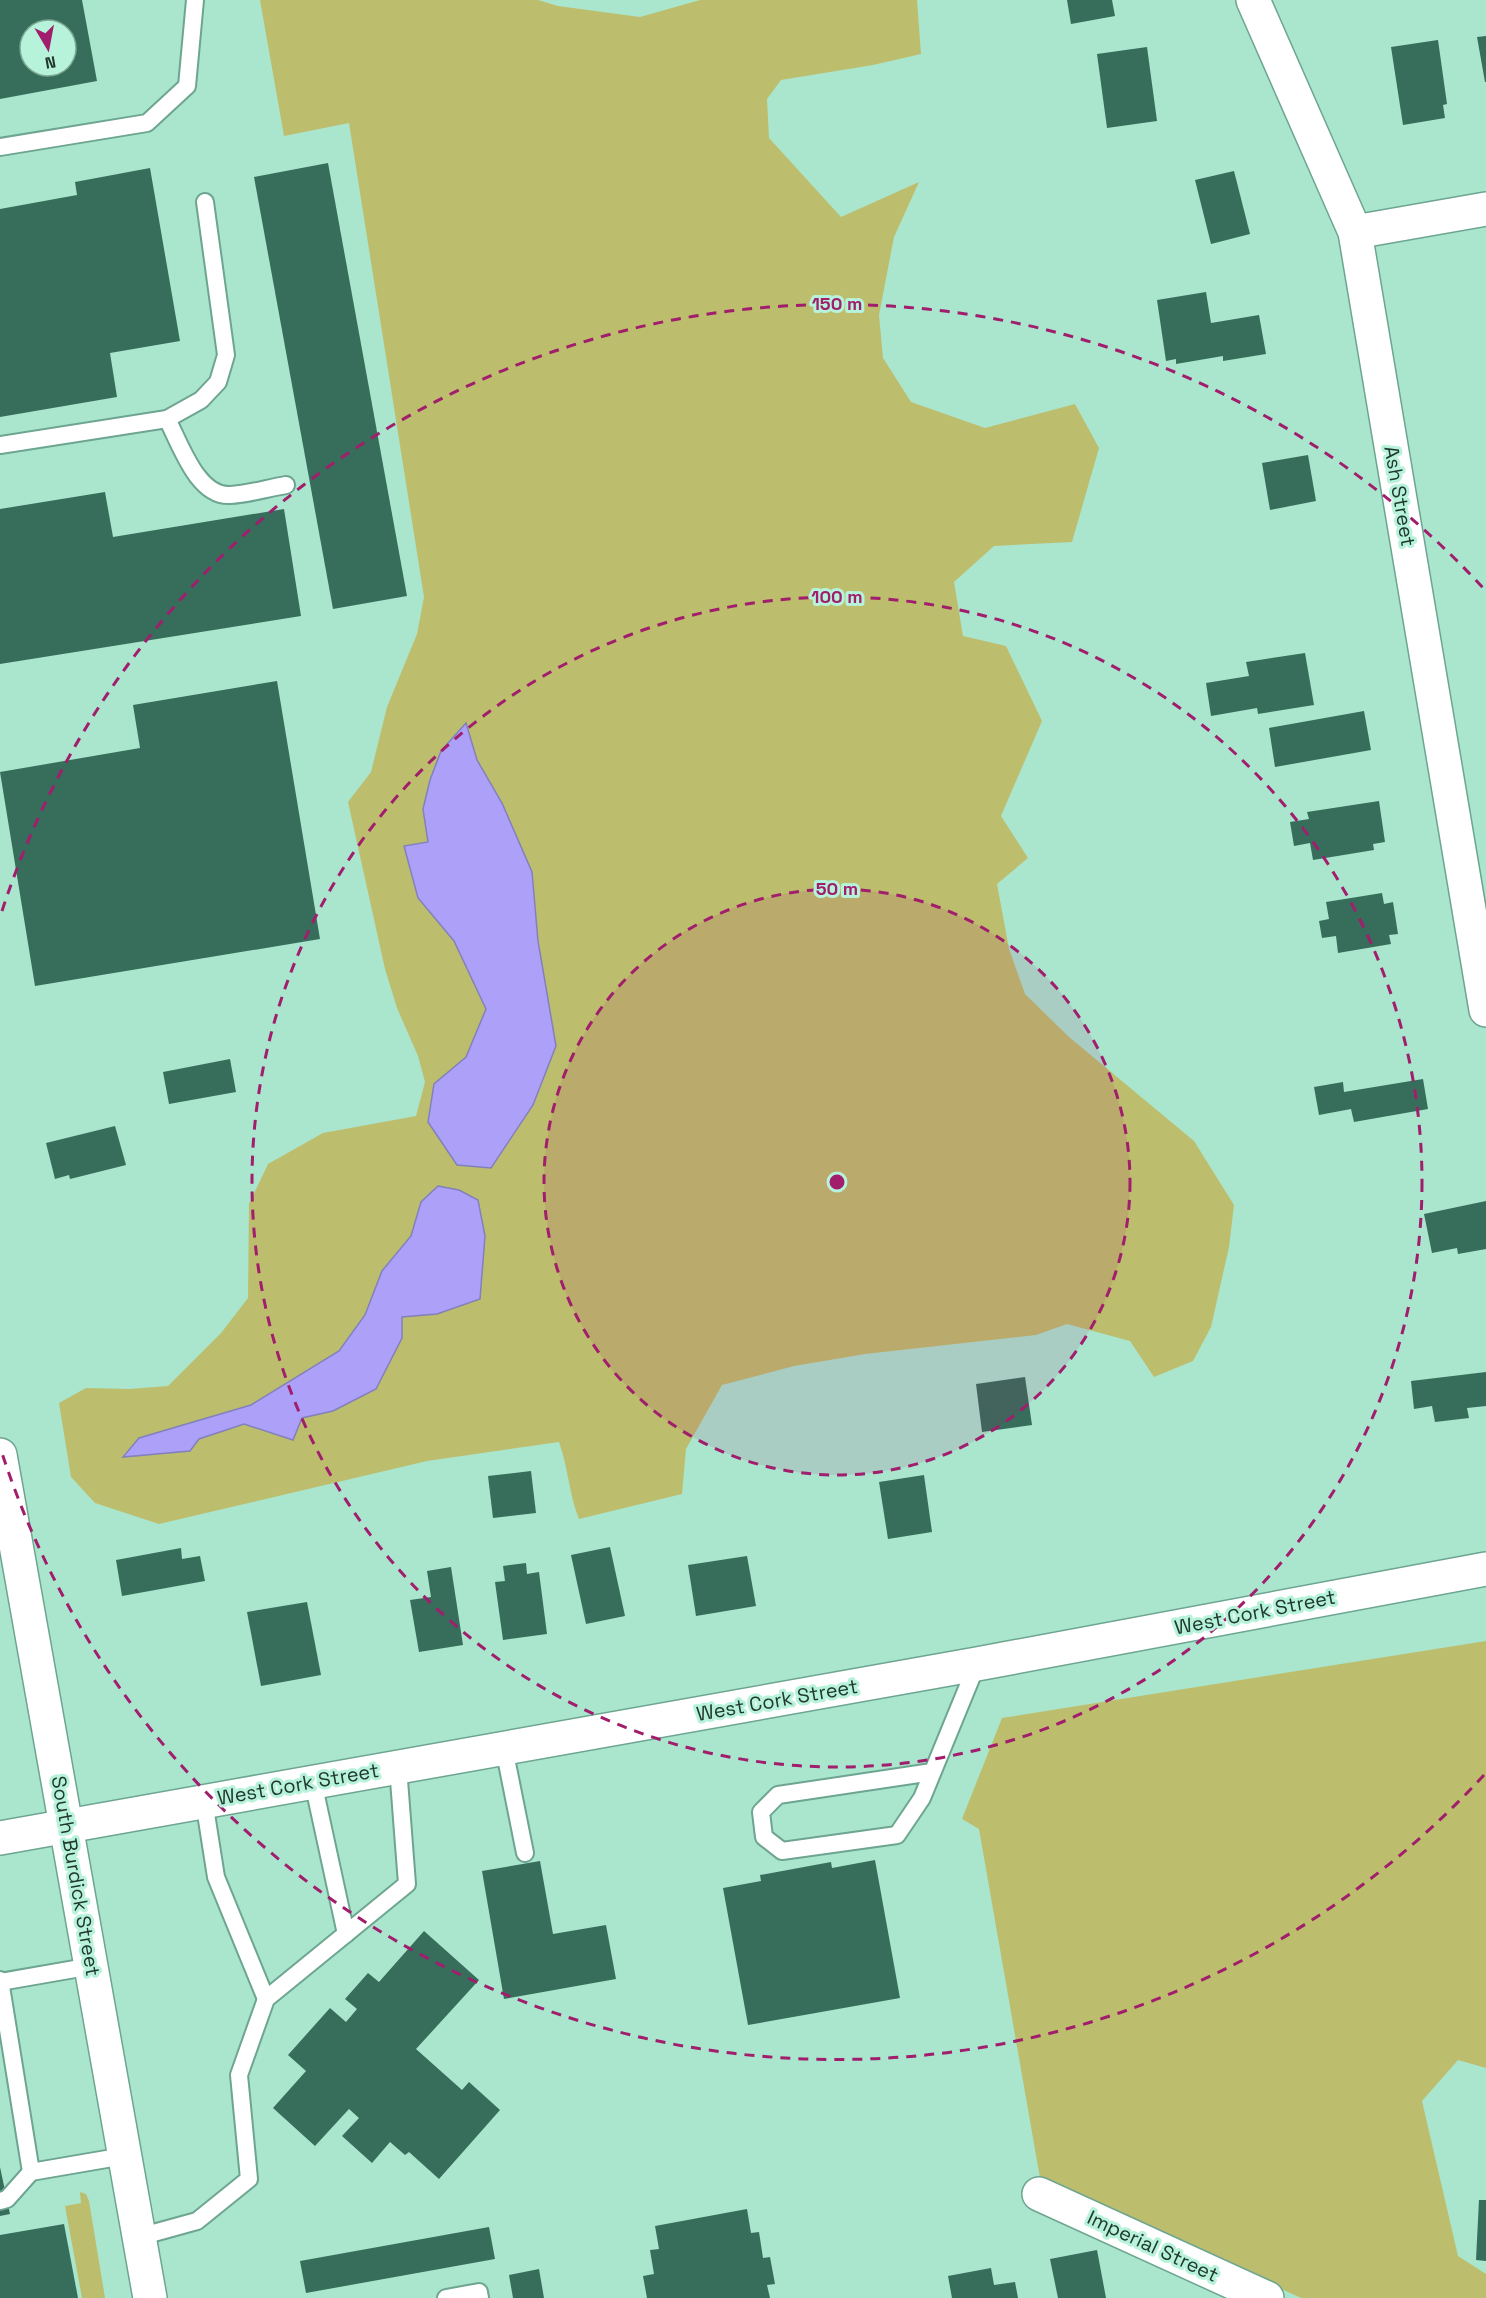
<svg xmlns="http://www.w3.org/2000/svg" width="1486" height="2298" font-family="'Space Grotesk',sans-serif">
	<rect width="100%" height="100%" fill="#aae5ce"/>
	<g fill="#bdbe6d">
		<path d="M 260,0 L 538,0 L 558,6 L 640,17 L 700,0 L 917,0 L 921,54 L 873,65 L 781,80 L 767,99 L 769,138 L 841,217 L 919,182 L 894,237 L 879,315 L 883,358 L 911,402 L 985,428 L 1075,404 L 1099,448 L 1072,542 L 994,546 L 954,582 L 963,636 L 1006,646 L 1042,721 L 1001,816 L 1028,858 L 997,884 L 1009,949 L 1025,994 L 1069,1037 L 1194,1141 L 1234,1205 L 1229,1247 L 1211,1327 L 1193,1361 L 1154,1377 L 1130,1341 L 1067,1324 L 1036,1335 L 865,1354 L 794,1366 L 722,1385 L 686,1449 L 682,1494 L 579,1519 C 569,1494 568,1467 559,1442 L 427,1461 L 159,1524 L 95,1503 L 71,1477 L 59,1403 L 86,1388 L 129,1389 L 168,1386 L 221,1333 L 248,1298 L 249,1204 L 268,1164 L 323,1133 L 416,1116 L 425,1082 L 418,1056 L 397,1008 L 385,969 L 348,802 L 371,772 L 387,707 L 417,634 L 424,597 L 349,123 L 284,136 Z"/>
		<path d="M 1486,1641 L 1486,2068 L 1458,2060 L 1422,2101 L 1458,2256 L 1486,2274 L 1486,2298 L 1301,2298 L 1040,2178 L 979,1829 L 962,1819 L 1002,1718 Z"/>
		<path d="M 80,2192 L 86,2194 L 89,2201 L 105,2298 L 82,2298 L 65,2206 L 81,2203 Z"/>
	</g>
	<g fill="#aca0f9" stroke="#8281bc" stroke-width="1.5">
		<path d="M 466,723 L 477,760 L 502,803 L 532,872 L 538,941 L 556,1046 L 533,1105 L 491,1168 L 457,1165 L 428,1122 L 434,1084 L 466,1057 L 486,1009 L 454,941 L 418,898 L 404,846 L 428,842 L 423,809 L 430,780 L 441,751 Z"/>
		<path d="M 438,1186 L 459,1190 L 478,1200 L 485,1236 L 480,1299 L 437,1314 L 402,1317 L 402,1338 L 376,1389 L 333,1411 L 302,1418 L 293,1440 L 244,1424 L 199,1439 L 190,1451 L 123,1457 L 139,1438 L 251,1405 L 339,1351 L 365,1315 L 382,1271 L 411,1236 L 421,1202 Z"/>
	</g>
	<g fill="#366e5b" fill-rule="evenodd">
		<path d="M 0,0 L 82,0 L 97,81 L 0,99 ZM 30,30 L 66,30 L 66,66 L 30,66 Z"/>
		<path d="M 1067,0 L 1112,0 L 1115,16 L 1071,24 Z"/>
		<path d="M 1486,36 L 1486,82 L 1485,82 L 1477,37 Z"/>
		<path d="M 1438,40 L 1447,104 L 1443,105 L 1445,118 L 1403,125 L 1391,47 Z"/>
		<path d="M 1147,47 L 1157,121 L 1107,128 L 1097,54 Z"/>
		<path d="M 328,163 L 407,596 L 333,609 L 254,177 Z"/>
		<path d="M 150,168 L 180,341 L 110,353 L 117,397 L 0,417 L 0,209 L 77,195 L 75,182 Z"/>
		<path d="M 1234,171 L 1250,234 L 1211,244 L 1195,180 Z"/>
		<path d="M 1206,292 L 1211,323 L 1259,315 L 1266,354 L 1223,361 L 1223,356 L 1176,364 L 1176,359 L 1166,361 L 1157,300 Z"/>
		<path d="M 1308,455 L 1316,501 L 1270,510 L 1262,463 Z"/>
		<path d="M 105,492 L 113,537 L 284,509 L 301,616 L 0,664 L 0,509 Z"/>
		<path d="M 1305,653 L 1314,705 L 1258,714 L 1257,708 L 1211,716 L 1206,683 L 1249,676 L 1246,662 Z"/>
		<path d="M 277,681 L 320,939 L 35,986 L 0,772 L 140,748 L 133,705 Z"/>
		<path d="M 1364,711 L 1371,750 L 1275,767 L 1269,728 Z"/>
		<path d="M 1379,801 L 1385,842 L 1373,844 L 1374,850 L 1313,860 L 1310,843 L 1294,846 L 1290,822 L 1309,819 L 1307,812 Z"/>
		<path d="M 1382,893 L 1384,904 L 1393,902 L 1398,934 L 1389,935 L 1391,944 L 1338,953 L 1336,936 L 1322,938 L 1319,921 L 1329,919 L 1326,902 Z"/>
		<path d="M 230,1059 L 236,1092 L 169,1104 L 163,1072 Z"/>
		<path d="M 1423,1079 L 1428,1109 L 1354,1122 L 1351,1109 L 1319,1115 L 1314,1087 L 1343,1082 L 1344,1092 Z"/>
		<path d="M 115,1126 L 126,1165 L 70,1179 L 69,1175 L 55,1179 L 46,1143 Z"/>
		<path d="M 1486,1201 L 1486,1249 L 1458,1254 L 1457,1248 L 1432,1253 L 1424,1214 Z"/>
		<path d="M 1486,1372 L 1486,1406 L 1467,1408 L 1469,1418 L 1435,1422 L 1432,1406 L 1414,1409 L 1411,1381 Z"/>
		<path d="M 1025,1377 L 1032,1425 L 982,1432 L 976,1384 Z"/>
		<path d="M 531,1471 L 536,1513 L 493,1518 L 488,1476 Z"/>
		<path d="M 924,1475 L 932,1532 L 888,1539 L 879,1482 Z"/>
		<path d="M 610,1547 L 625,1616 L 586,1624 L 571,1555 Z"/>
		<path d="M 181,1548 L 182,1559 L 200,1556 L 205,1581 L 122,1596 L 116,1560 Z"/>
		<path d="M 747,1556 L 756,1606 L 696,1616 L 688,1565 Z"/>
		<path d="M 526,1563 L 527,1574 L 539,1572 L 547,1634 L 503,1640 L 495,1582 L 505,1581 L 503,1566 Z"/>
		<path d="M 451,1567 L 463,1645 L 419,1652 L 410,1600 L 431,1597 L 427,1571 Z"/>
		<path d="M 307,1602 L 321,1675 L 261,1686 L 247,1612 Z"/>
		<path d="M 875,1860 L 900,1998 L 748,2025 L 723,1888 L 761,1881 L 760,1875 L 831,1862 L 832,1868 Z"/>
		<path d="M 540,1861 L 553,1934 L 606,1925 L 616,1979 L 504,1999 L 482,1871 Z"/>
		<path d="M 424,1931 L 479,1980 L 416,2049 L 462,2090 L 469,2082 L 500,2110 L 439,2179 L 409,2152 L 405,2155 L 390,2142 L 372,2163 L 342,2136 L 359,2118 L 349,2109 L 315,2146 L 273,2108 L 306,2071 L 288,2055 L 330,2008 L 346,2022 L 357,2009 L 345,1999 L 368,1973 L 379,1982 Z"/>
		<path d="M 0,2167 L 10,2214 L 0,2216 Z"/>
		<path d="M 1479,2200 L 1486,2200 L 1486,2261 L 1476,2260 Z"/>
		<path d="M 747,2209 L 751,2233 L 759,2232 L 763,2258 L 770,2257 L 775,2284 L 767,2285 L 770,2298 L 647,2298 L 643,2276 L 654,2274 L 650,2250 L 659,2249 L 655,2226 Z"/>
		<path d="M 64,2224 L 78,2298 L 0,2298 L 0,2235 Z"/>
		<path d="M 489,2227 L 495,2259 L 306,2293 L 300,2261 Z"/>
		<path d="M 1097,2250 L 1106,2298 L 1058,2298 L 1050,2259 Z"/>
		<path d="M 991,2268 L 994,2285 L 1015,2282 L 1018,2298 L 952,2298 L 948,2276 Z"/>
		<path d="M 539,2269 L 544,2298 L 513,2298 L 509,2275 Z"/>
	</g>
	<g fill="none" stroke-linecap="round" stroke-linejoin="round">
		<g stroke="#6da591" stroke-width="20">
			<g id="lane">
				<path d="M 0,147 L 147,123 L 187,86 L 195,0"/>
				<path d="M 167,419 C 180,443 197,497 230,495 C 249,494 268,488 286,485"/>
				<path d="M 0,445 L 167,419 L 201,400 L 218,382 L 226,355 L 205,202"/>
				<path d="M 504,1748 L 525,1853"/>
				<path d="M 932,1772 L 778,1795 L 761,1812 L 764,1837 L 782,1851 L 897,1835 L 922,1798 L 977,1664"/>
				<path d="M 313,1782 L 346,1934"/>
				<path d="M 204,1801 L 216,1877 L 266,1999"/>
				<path d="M 0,1980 L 31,2172 L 124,2156"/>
				<path d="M 0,1982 L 92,1966"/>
				<path d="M 0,2201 L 7,2199 L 31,2172"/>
				<path d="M 139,2237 L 197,2221 L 249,2179 L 239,2075 L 266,1999 L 407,1884 L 398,1767"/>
				<path d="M 446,2298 L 479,2292 L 480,2298"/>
			</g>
		</g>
		<g stroke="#6da591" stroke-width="36">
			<g id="street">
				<path d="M 1253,0 L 1355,232 L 1486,1010"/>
				<path d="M 1355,232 L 1486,209"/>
				<path d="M 0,1455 L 150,2298"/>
				<path d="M 1039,2194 L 1267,2298"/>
			</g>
		</g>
		<g stroke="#6da591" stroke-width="36">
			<path id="secondary" d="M 0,1838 L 977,1664 L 1486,1569"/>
		</g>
		<use href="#lane" stroke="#fff" stroke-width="16"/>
		<use href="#street" stroke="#fff" stroke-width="33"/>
		<use href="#secondary" stroke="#fff" stroke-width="33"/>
	</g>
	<circle cx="837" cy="1182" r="293" fill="#a11e6d" fill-opacity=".12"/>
	<g fill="none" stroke="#a11e6d" stroke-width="3" stroke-dasharray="10 8">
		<circle cx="837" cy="1182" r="293"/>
		<circle cx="837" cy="1182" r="585"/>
		<path d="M1484 1775A878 878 0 0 1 2 1453M2 911A878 878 0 0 1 1484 589"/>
	</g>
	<g text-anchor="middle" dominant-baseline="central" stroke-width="6" stroke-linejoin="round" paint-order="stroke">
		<g font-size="20" fill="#20382f" stroke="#b7f2db">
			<text transform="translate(1400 496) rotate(80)">Ash Street</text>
			<text transform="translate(1255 1612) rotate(-11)">West Cork Street</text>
			<text transform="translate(777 1700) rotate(-10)">West Cork Street</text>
			<text transform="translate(298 1784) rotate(-10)">West Cork Street</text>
			<text transform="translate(76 1876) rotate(80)">South Burdick Street</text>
			<text transform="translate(1153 2246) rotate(25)">Imperial Street</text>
		</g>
	</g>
	<circle cx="837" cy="1182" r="9" fill="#a11e6d" stroke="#b7f2db" stroke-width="3"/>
	<g font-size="18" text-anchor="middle" font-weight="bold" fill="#a11e6d" stroke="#b7f2db" stroke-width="6" stroke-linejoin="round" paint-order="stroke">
		<text x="837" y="310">150 m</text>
		<text x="837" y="603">100 m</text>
		<text x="837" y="895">50 m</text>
	</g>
	<g transform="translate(48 48) rotate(170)"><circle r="28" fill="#b7f2db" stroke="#7ba896" stroke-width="1.5"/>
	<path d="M0-4.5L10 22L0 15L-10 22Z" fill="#a11e6d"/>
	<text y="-9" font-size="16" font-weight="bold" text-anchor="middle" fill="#20382f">N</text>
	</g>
</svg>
